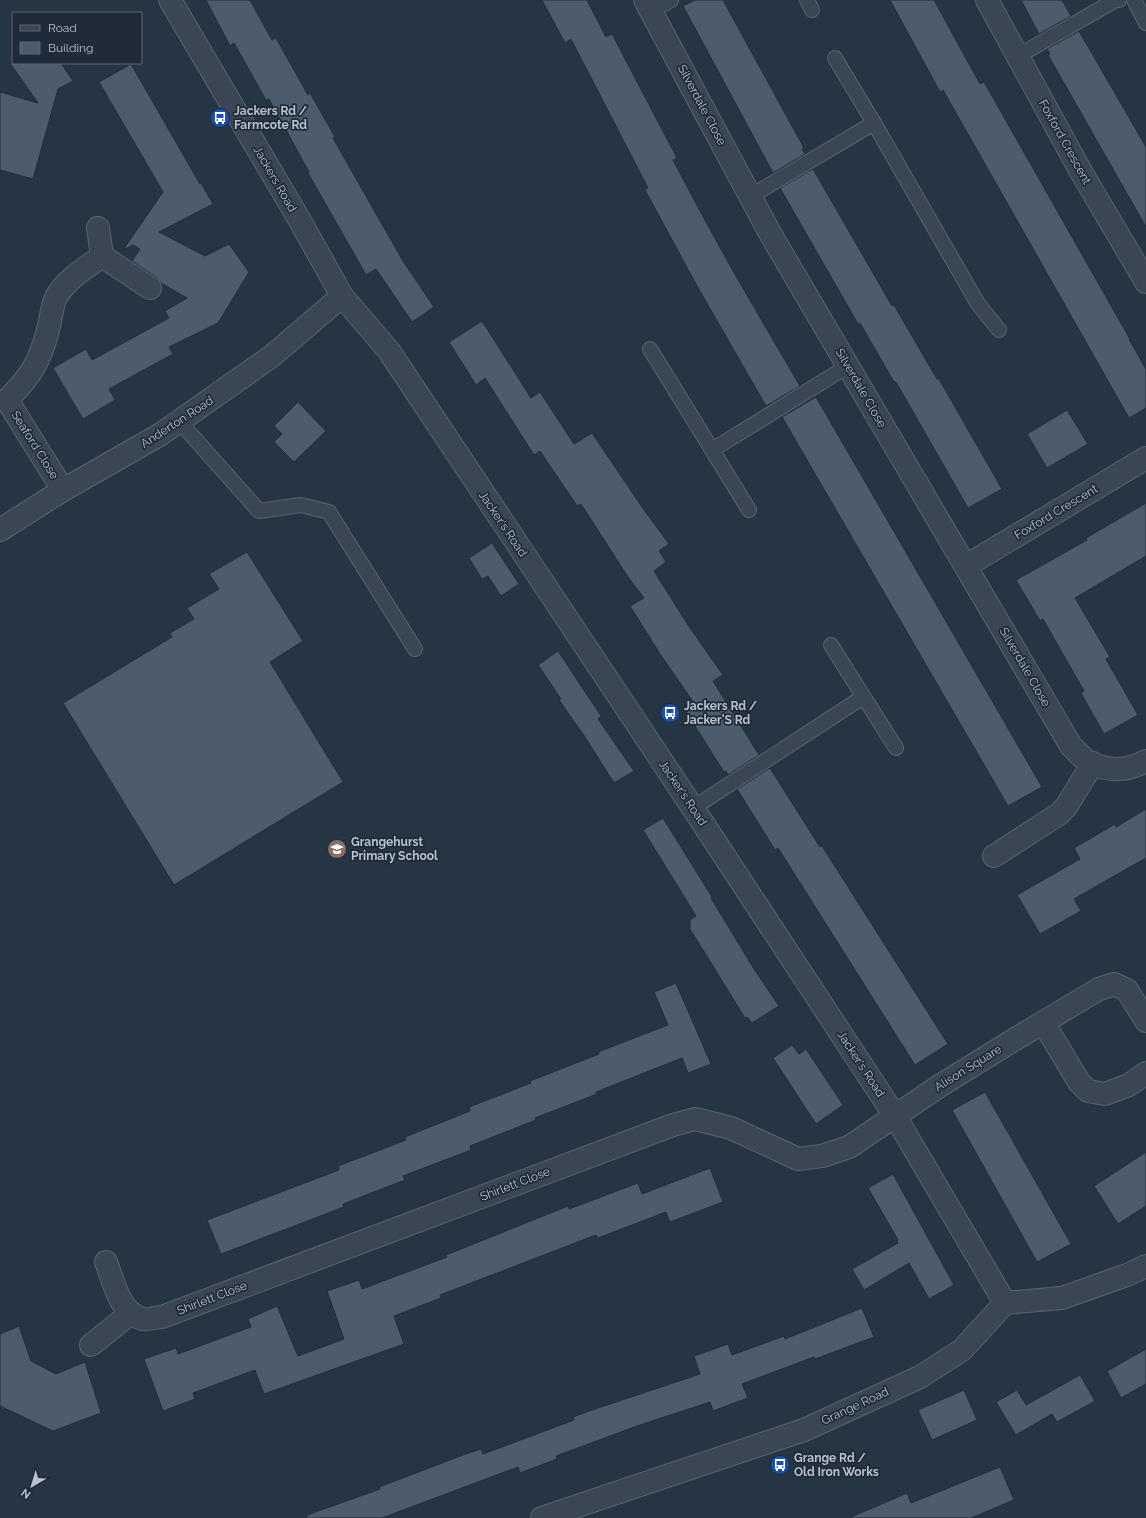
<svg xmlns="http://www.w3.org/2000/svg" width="1146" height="1518" font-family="Raleway,sans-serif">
	<rect width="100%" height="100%" fill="#263543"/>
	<g fill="#4c5c6c" stroke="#212d3a">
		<path d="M 206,0 L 250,0 L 272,40 L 276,38 L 308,95 L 310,93 L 335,137 L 333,138 L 403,261 L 434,307 L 412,322 L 376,269 L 366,275 L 308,173 L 309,172 L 269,99 L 266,100 L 234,43 L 230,46 Z"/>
		<path d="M 542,0 L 587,0 L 606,37 L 612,34 L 677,158 L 673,160 L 700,211 L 733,271 L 800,386 L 766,406 L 697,286 L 645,190 L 648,188 L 571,39 L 565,43 Z"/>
		<path d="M 695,0 L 723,0 L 804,148 L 802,149 L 805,154 L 773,173 L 683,6 Z"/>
		<path d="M 890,0 L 934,0 L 980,84 L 984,82 L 1130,339 L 1129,339 L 1146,369 L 1146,408 L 1129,418 L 943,90 L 940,92 Z"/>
		<path d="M 1021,0 L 1062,0 L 1071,16 L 1039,34 Z"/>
		<path d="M 1079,31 L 1146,147 L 1146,227 L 1048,55 L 1050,54 L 1047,49 Z"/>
		<path d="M 10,63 L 61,63 L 73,81 L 58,89 L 33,179 L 0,170 L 0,92 L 38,103 Z"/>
		<path d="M 131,64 L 200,184 L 201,183 L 213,204 L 159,232 L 205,256 L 229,244 L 249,272 L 218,323 L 169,347 L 173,354 L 109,389 L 115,400 L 83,419 L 53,368 L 86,349 L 92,360 L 169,318 L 165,311 L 187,298 L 161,283 L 157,278 L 132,261 L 140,249 L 133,245 L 123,250 L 163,192 L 99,82 Z"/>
		<path d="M 813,169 L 880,285 L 892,306 L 894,305 L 937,379 L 939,379 L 1002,489 L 968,508 L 896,382 L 894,382 L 860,323 L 858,324 L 780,188 Z"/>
		<path d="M 482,321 L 531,398 L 540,392 L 574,444 L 592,433 L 642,507 L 669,544 L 659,551 L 666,562 L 654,571 L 688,625 L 723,675 L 713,681 L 759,755 L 728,775 L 726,771 L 724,772 L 686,712 L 696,706 L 660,654 L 630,606 L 644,598 L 628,577 L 581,504 L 577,506 L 540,451 L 534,455 L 485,378 L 476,385 L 449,342 Z"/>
		<path d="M 816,397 L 1042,787 L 1008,806 L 782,417 Z"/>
		<path d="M 298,402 L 326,431 L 294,462 L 274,442 L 282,434 L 274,426 Z"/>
		<path d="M 1067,410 L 1088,444 L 1047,468 L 1027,434 Z"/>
		<path d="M 1146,503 L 1146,556 L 1075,598 L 1110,657 L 1106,659 L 1138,715 L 1104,734 L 1081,693 L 1084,691 L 1043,619 L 1040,621 L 1016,580 L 1087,540 L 1086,538 Z"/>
		<path d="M 492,543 L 519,584 L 501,596 L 488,576 L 482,579 L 469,558 Z"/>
		<path d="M 247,552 L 303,641 L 270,662 L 343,782 L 174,885 L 63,703 L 172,637 L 170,633 L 194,619 L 187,608 L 219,589 L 209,574 Z"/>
		<path d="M 558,651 L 601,716 L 598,719 L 634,771 L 614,783 L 585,737 L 559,700 L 561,699 L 559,696 L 538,665 Z"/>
		<path d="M 770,768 L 820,847 L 822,846 L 948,1044 L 915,1065 L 778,848 L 775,850 L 737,789 Z"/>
		<path d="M 1146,809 L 1146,858 L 1074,899 L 1081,911 L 1040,934 L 1017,895 L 1080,859 L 1074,848 L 1115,824 L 1116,827 Z"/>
		<path d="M 663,818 L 712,897 L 711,898 L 754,969 L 779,1006 L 752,1023 L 747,1017 L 745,1018 L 690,929 L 690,920 L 696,916 L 643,830 Z"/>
		<path d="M 676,983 L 711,1064 L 688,1073 L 682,1058 L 596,1092 L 597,1094 L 535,1118 L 536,1120 L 470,1146 L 471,1150 L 403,1176 L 405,1180 L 343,1204 L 344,1207 L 221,1254 L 207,1220 L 339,1170 L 338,1166 L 406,1140 L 405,1137 L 470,1111 L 469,1107 L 531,1083 L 530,1081 L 599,1054 L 598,1052 L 668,1025 L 654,992 Z"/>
		<path d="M 792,1045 L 799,1054 L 806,1049 L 843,1105 L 816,1124 L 773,1058 Z"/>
		<path d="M 985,1092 L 1071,1244 L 1037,1262 L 952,1110 Z"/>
		<path d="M 1146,1152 L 1146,1206 L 1118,1224 L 1094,1186 Z"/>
		<path d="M 710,1168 L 723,1202 L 670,1222 L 666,1212 L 598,1238 L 596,1235 L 440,1295 L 441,1298 L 394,1316 L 404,1344 L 264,1394 L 255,1370 L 193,1393 L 195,1399 L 163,1411 L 144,1359 L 176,1348 L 178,1354 L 251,1327 L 248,1319 L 277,1306 L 298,1356 L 344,1339 L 327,1291 L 359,1280 L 362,1289 L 447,1257 L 446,1255 L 568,1206 L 569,1209 L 638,1183 L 642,1194 Z"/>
		<path d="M 893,1174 L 954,1285 L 929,1299 L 909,1263 L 864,1290 L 852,1269 L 898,1243 L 897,1241 L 898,1240 L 868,1188 Z"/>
		<path d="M 862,1308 L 874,1337 L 815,1359 L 814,1357 L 742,1384 L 748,1398 L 713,1411 L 710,1402 L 640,1425 L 556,1456 L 557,1459 L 520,1473 L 518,1467 L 382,1518 L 307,1518 L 307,1515 L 380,1489 L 379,1487 L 463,1455 L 481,1449 L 483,1454 L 574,1420 L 573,1417 L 592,1410 L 700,1374 L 694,1356 L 728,1344 L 732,1355 L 784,1336 L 785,1339 Z"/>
		<path d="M 19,1326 L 31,1361 L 56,1374 L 85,1362 L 101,1413 L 53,1431 L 0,1406 L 0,1334 Z"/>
		<path d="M 1146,1349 L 1146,1384 L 1121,1398 L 1107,1371 Z"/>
		<path d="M 1080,1375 L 1095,1401 L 1057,1422 L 1052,1414 L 1016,1435 L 996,1402 L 1017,1390 L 1026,1405 Z"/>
		<path d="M 964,1390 L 977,1420 L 932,1440 L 918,1410 Z"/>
		<path d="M 1000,1467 L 1014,1500 L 971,1518 L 849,1518 L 907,1493 L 911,1503 Z"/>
	</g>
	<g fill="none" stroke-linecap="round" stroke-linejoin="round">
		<g stroke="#596470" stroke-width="16">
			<g id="service">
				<path d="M 807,0 L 812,10"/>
				<path d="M 1134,0 L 1146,23"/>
				<path d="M 651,11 L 671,0"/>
				<path d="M 1018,56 L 1114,1 L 1119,0"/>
				<path d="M 835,58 L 874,123"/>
				<path d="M 751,196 L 874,123 L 978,304 L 999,330"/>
				<path d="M 650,349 L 749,510"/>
				<path d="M 179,421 L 259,511 L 301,505 L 329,512 L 415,649"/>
				<path d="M 712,450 L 848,366"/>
				<path d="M 831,645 L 896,748"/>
				<path d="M 693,808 L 863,697"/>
			</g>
		</g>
		<g stroke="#596470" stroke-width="24">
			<g id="minor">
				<path d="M 170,0 L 299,219 L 342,296 L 389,351 L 693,808 L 895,1116 L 1005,1303"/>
				<path d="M 645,0 L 771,235 L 1071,746 C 1076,750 1081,757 1087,761 C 1107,772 1126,772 1146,761"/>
				<path d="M 987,0 L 1080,170 L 1146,282"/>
				<path d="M 98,228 L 102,256 L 150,288"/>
				<path d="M 63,490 L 7,400 C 30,377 40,362 48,330 C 51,320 52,302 58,294 C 69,277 86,268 102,256"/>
				<path d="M 0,530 L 63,490 L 161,434 L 272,356 L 342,296"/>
				<path d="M 966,566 L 1146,458"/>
				<path d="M 994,856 L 1059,814 L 1066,807 L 1093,763"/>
				<path d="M 1043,1022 L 1079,1082 L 1088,1091 L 1105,1094 L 1129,1085 L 1146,1073"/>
				<path d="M 106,1262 C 114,1282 119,1313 143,1319 C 149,1320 156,1317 162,1317 L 673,1125 L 695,1119 L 731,1128 L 798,1159 L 822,1156 L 849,1147 L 941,1085 L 1017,1038 L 1099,989 L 1114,984 L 1127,990 L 1146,1021"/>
				<path d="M 91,1345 L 131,1313"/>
				<path d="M 542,1518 L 804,1430 L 920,1377 L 962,1350 L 1005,1303 L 1062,1298 L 1127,1275 L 1146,1266"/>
			</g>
		</g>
		<use href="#service" stroke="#3a4653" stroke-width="14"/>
		<use href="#minor" stroke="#3a4653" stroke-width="22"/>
	</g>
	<defs>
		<g id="bus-disc" transform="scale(1)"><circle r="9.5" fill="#1a4fb4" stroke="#1f2b38"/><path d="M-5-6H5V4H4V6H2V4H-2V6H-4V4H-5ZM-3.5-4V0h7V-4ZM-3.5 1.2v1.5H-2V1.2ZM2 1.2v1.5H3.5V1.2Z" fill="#fff"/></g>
		<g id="school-disc" transform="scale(1)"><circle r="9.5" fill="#8d6e63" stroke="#1f2b38"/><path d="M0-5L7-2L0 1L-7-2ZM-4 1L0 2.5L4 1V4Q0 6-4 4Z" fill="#fff"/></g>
	</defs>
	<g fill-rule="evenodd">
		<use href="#bus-disc" x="220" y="118"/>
		<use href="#bus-disc" x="670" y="713"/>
		<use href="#school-disc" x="337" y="849"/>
		<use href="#bus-disc" x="780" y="1465"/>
	</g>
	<g text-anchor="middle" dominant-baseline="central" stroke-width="3.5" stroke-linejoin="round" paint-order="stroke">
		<g font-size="12" fill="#b8c1cd" stroke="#1f2b38">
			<text transform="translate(702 105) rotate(62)">Silverdale Close</text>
			<text transform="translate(1065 142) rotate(61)">Foxford Crescent</text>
			<text transform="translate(275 179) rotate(60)">Jackers Road</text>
			<text transform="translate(861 388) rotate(60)">Silverdale Close</text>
			<text transform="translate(177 422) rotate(-33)">Anderton Road</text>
			<text transform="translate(35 445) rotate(58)">Seaford Close</text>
			<text transform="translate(1056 512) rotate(-31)">Foxford Crescent</text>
			<text transform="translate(503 524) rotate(56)">Jacker's Road</text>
			<text transform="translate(1025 667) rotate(60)">Silverdale Close</text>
			<text transform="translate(683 793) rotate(56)">Jacker's Road</text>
			<text transform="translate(861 1064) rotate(57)">Jacker's Road</text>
			<text transform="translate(968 1068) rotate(-32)">Alison Square</text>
			<text transform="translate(515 1184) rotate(-21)">Shirlett Close</text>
			<text transform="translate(212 1298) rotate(-21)">Shirlett Close</text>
			<text transform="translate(855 1406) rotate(-25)">Grange Road</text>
		</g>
		<g font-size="12" font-weight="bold" fill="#b8c1cd" stroke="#1f2b38" text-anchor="start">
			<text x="234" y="111">Jackers Rd /<tspan x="234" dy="14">Farmcote Rd</tspan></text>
			<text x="684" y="706">Jackers Rd /<tspan x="684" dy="14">Jacker'S Rd</tspan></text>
			<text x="351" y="842">Grangehurst<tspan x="351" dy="14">Primary School</tspan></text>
			<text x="794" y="1458">Grange Rd /<tspan x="794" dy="14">Old Iron Works</tspan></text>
		</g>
	</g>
	<rect x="12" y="12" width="130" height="52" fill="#1f2b38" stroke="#5c6774"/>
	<rect x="20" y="25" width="20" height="6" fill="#3a4653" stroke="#5c6774"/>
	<text x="48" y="32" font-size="12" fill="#b8c1cd">Road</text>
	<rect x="20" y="42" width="20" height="12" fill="#4c5c6c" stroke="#5c6774"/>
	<text x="48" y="52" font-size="12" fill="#b8c1cd">Building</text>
	<g transform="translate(32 1486) rotate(218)" stroke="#1f2b38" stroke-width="3" paint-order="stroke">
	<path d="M0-3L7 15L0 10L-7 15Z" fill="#b8c1cd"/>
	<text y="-6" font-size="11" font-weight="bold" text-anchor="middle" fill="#b8c1cd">N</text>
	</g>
</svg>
